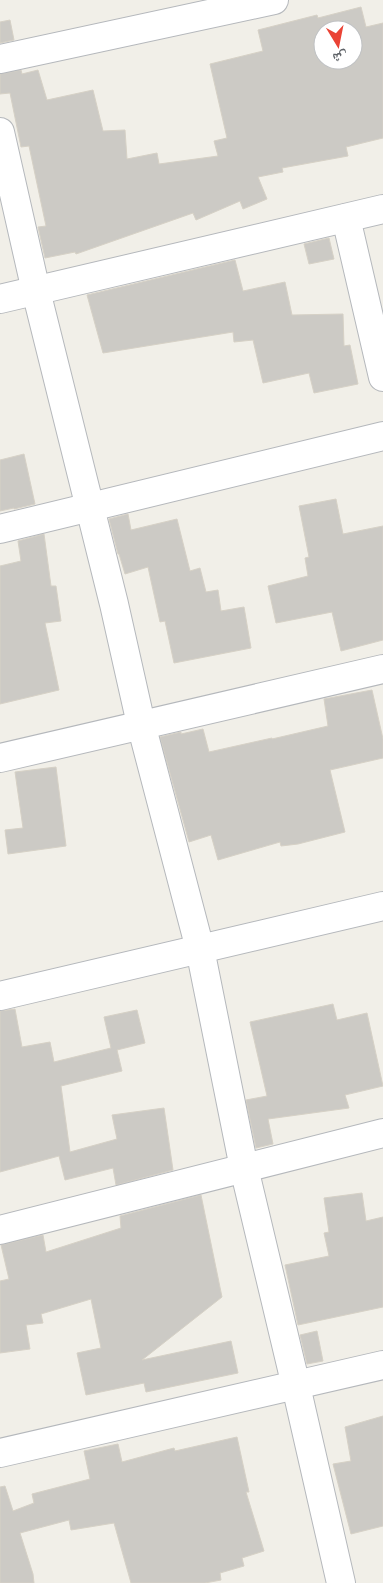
<svg xmlns="http://www.w3.org/2000/svg" width="383" height="1583" font-family="Mulish,'Noto Naskh Arabic',sans-serif">
	<rect width="100%" height="100%" fill="#f1efe8"/>
	<g fill="#cccac5" stroke="#d6d1c6" fill-rule="evenodd">
		<path d="M 361,7 L 366,27 L 383,23 L 383,138 L 346,147 L 348,156 L 282,168 L 283,172 L 258,177 L 267,199 L 243,209 L 240,201 L 196,220 L 193,213 L 76,254 L 75,252 L 45,258 L 38,227 L 46,226 L 29,146 L 21,147 L 10,93 L 0,94 L 0,74 L 21,70 L 22,74 L 38,70 L 47,100 L 93,90 L 103,131 L 125,130 L 127,159 L 157,153 L 159,164 L 218,156 L 214,141 L 227,138 L 210,64 L 263,51 L 258,30 L 317,15 L 318,18 ZM 323,30 L 353,30 L 353,60 L 323,60 Z"/>
		<path d="M 10,20 L 14,40 L 0,43 L 0,22 Z"/>
		<path d="M 329,238 L 334,259 L 309,264 L 304,244 Z"/>
		<path d="M 235,260 L 243,291 L 285,282 L 292,315 L 343,314 L 344,346 L 350,345 L 358,384 L 314,393 L 309,373 L 263,383 L 253,340 L 234,342 L 233,332 L 103,353 L 87,295 Z"/>
		<path d="M 24,454 L 35,504 L 14,509 L 14,508 L 0,511 L 0,460 Z"/>
		<path d="M 336,499 L 343,534 L 383,526 L 383,640 L 341,651 L 332,612 L 276,623 L 268,586 L 308,576 L 305,558 L 309,557 L 299,506 Z"/>
		<path d="M 128,514 L 131,530 L 177,519 L 190,571 L 200,568 L 206,592 L 218,590 L 221,611 L 244,607 L 251,648 L 174,663 L 165,621 L 160,622 L 148,567 L 125,574 L 119,554 L 118,554 L 109,519 Z"/>
		<path d="M 44,534 L 51,586 L 56,586 L 61,621 L 45,623 L 59,690 L 0,704 L 0,566 L 21,561 L 18,541 Z"/>
		<path d="M 372,690 L 383,739 L 383,758 L 330,770 L 345,832 L 298,844 L 281,846 L 280,842 L 218,860 L 211,835 L 189,842 L 160,737 L 181,732 L 181,734 L 203,729 L 209,752 L 272,738 L 272,739 L 328,726 L 324,699 Z"/>
		<path d="M 56,767 L 66,846 L 8,854 L 5,830 L 23,828 L 15,772 Z"/>
		<path d="M 333,1004 L 337,1020 L 367,1013 L 383,1086 L 345,1095 L 349,1108 L 268,1119 L 273,1144 L 256,1148 L 246,1100 L 267,1096 L 250,1022 Z"/>
		<path d="M 15,1009 L 22,1047 L 50,1042 L 54,1062 L 111,1048 L 104,1017 L 137,1010 L 145,1043 L 117,1050 L 122,1071 L 61,1086 L 70,1152 L 117,1139 L 112,1115 L 164,1108 L 173,1170 L 116,1185 L 113,1168 L 65,1180 L 59,1156 L 0,1172 L 0,1011 Z"/>
		<path d="M 362,1193 L 366,1221 L 383,1217 L 383,1307 L 298,1325 L 285,1265 L 329,1256 L 324,1233 L 329,1232 L 324,1198 Z"/>
		<path d="M 201,1195 L 222,1297 L 142,1360 L 231,1341 L 238,1373 L 146,1392 L 144,1383 L 86,1395 L 77,1353 L 101,1348 L 91,1299 L 41,1314 L 43,1323 L 26,1325 L 30,1349 L 0,1353 L 0,1281 L 9,1279 L 1,1245 L 43,1235 L 46,1252 L 121,1228 L 120,1216 Z"/>
		<path d="M 317,1331 L 323,1361 L 307,1364 L 300,1335 Z"/>
		<path d="M 383,1416 L 383,1526 L 351,1534 L 333,1464 L 351,1461 L 345,1427 Z"/>
		<path d="M 237,1437 L 249,1492 L 246,1492 L 264,1551 L 242,1558 L 244,1566 L 220,1573 L 221,1580 L 205,1583 L 131,1583 L 114,1523 L 71,1530 L 69,1520 L 20,1533 L 33,1574 L 34,1583 L 0,1583 L 0,1487 L 5,1486 L 13,1511 L 34,1503 L 32,1494 L 90,1479 L 84,1451 L 118,1444 L 122,1462 L 174,1448 L 175,1451 Z"/>
	</g>
	<g fill="none" stroke-linecap="round" stroke-linejoin="round">
		<g stroke="#b5b8bc" stroke-width="30">
			<g id="minor">
				<path d="M 0,59 L 274,0"/>
				<path d="M 0,132 L 36,291 L 114,604 L 141,724 L 200,949 L 244,1168 L 296,1386 L 341,1583"/>
				<path d="M 346,218 L 383,377"/>
				<path d="M 0,299 L 383,209"/>
				<path d="M 0,529 L 383,436"/>
				<path d="M 0,758 L 383,669"/>
				<path d="M 0,996 L 383,906"/>
				<path d="M 0,1230 L 383,1133"/>
				<path d="M 0,1453 L 383,1365"/>
			</g>
		</g>
		<use href="#minor" stroke="#fff" stroke-width="28"/>
	</g>
	<g transform="translate(338 45) rotate(170)"><circle r="24" fill="#ffffff" stroke="#bfc1c3"/>
	<path d="M0-4L9 19L0 12L-9 19Z" fill="#ea4335"/>
	<text y="-8" font-size="14" font-weight="bold" text-anchor="middle" fill="#5f6368">ش</text>
	</g>
</svg>
